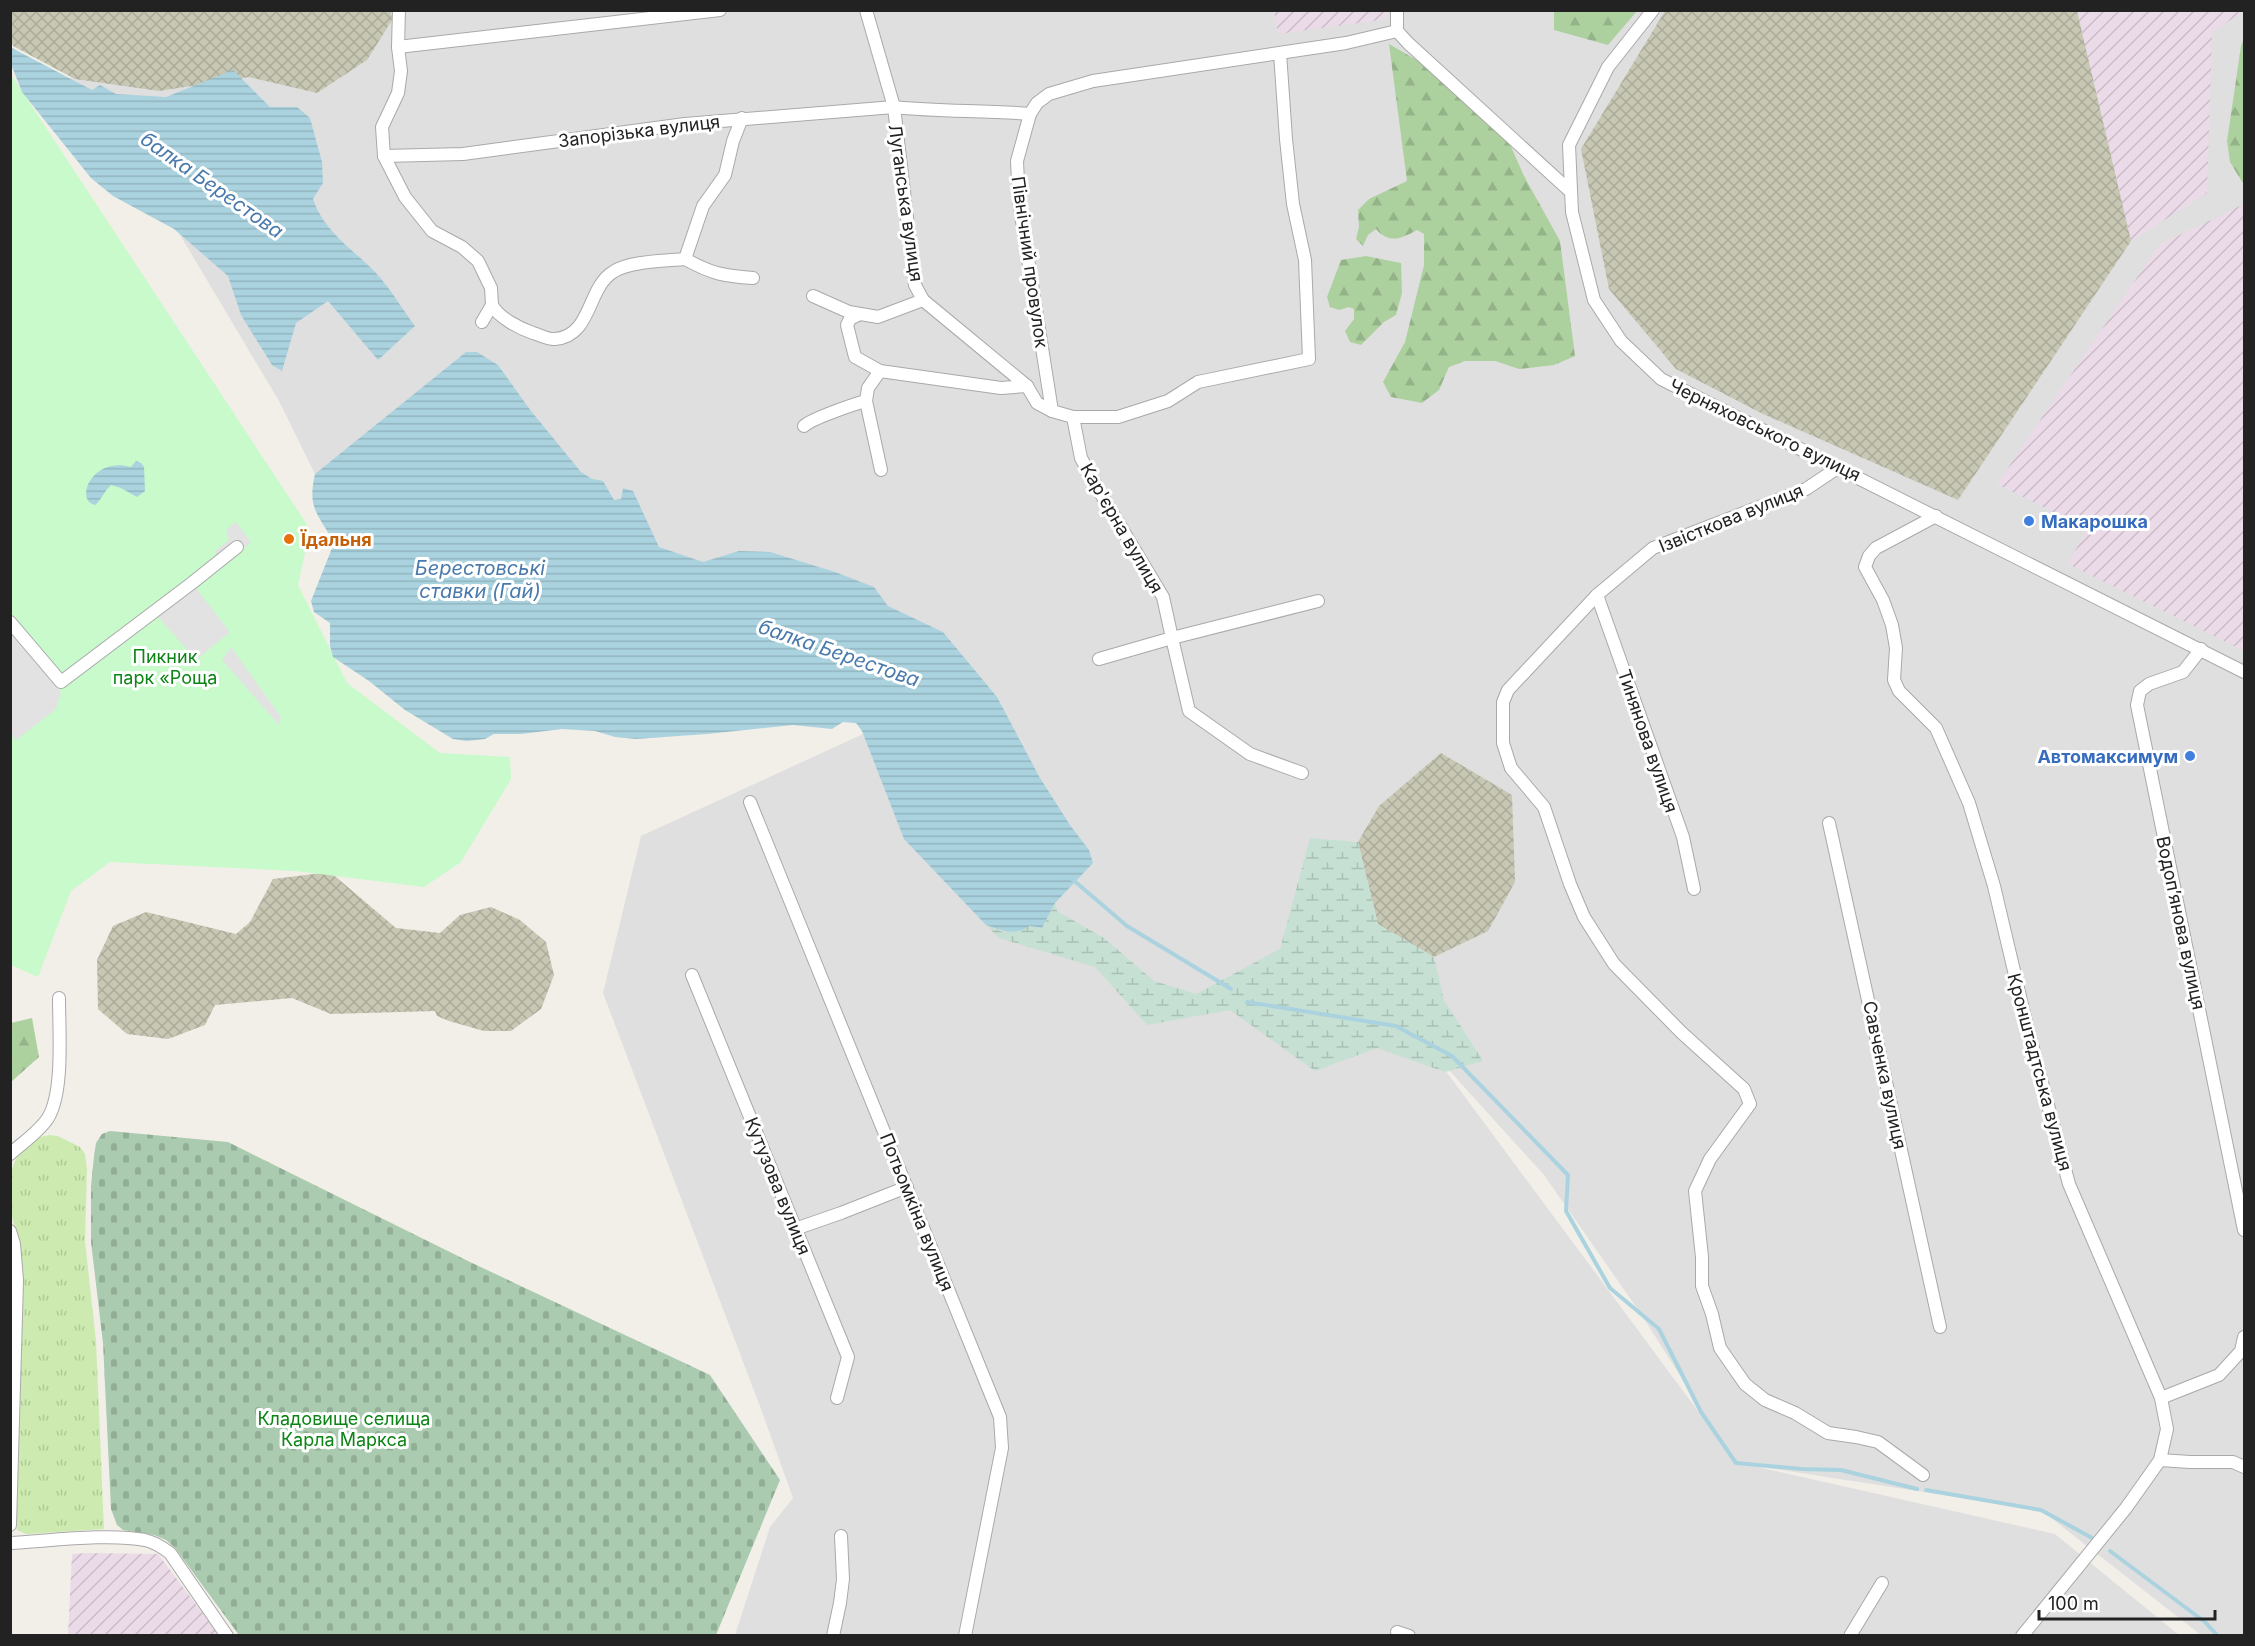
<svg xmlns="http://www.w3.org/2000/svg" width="2255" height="1646" font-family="Inter,sans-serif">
	<defs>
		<pattern id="industrial-furrows" width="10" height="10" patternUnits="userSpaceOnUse" patternTransform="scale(1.5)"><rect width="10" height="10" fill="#ebdbe8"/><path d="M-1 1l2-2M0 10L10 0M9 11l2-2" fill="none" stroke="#c9bcc7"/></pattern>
		<pattern id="construction-cross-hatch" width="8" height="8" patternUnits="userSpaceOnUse" patternTransform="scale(1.5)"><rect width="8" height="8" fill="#c7c7b4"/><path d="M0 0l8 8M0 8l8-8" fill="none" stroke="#abab9a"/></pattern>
		<pattern id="grass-tufts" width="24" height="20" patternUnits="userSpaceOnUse" patternTransform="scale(1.5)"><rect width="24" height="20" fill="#cdebb0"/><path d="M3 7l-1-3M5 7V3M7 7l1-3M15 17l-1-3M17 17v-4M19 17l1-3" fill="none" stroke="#b0c997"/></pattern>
		<pattern id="forest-firs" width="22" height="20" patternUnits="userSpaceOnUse" patternTransform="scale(1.5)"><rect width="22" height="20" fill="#add19e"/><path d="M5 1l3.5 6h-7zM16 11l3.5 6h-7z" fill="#95b388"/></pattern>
		<pattern id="wetland-marsh" width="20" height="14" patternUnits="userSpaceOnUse" patternTransform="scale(1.5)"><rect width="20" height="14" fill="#c6e0d4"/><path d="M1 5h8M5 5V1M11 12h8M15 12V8" fill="none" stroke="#aac0b6"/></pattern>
		<pattern id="cemetery-stones" width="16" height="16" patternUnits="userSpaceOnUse" patternTransform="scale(1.5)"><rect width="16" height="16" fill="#aacbaf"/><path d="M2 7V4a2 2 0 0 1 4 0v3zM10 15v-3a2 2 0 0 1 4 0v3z" fill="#92ae96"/></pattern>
		<pattern id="water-rules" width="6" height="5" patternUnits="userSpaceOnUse" patternTransform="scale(1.5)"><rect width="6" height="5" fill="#aad3df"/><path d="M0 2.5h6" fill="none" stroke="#92b5bf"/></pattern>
	</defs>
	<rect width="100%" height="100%" fill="#f2efe9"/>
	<path fill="#e0dfdf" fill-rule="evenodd" d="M 11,10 L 2244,11 L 2244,1635 L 2201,1635 L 2041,1510 L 1749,1465 L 2055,1534 L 2179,1635 L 735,1635 L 770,1527 L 793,1498 L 761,1409 L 603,993 L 641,836 L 913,711 L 315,474 L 279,401 L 114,124 L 11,14 ZM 1428,1047 L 1544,1175 L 1641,1314 L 1729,1453 Z"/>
	<g fill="url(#industrial-furrows)">
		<path d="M 1274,11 L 1274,10 L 1388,11 L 1387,19 L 1278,34 Z"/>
		<path d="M 2077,11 L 2244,11 L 2212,32 L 2207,193 L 2131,241 Z"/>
		<path d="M 2244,204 L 2244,651 L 2068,564 L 2087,529 L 1997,484 L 2159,245 Z"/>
		<path d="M 88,1553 L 158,1554 L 219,1635 L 68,1635 L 72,1554 Z"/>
	</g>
	<g fill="url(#construction-cross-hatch)">
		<path d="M 11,11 L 391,11 L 392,20 L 367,60 L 317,93 L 249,77 L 159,91 L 75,79 L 13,46 L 11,42 Z"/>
		<path d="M 1665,11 L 2077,11 L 2131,241 L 1958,500 L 1761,413 L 1676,369 L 1609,289 L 1581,149 Z"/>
		<path d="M 1441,753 L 1512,795 L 1515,882 L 1488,931 L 1434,957 L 1378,924 L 1358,842 L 1379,806 Z"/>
		<path d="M 330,872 L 396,928 L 440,933 L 460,915 L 491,907 L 520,920 L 546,942 L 554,975 L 541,1009 L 511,1031 L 484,1031 L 449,1021 L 437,1016 L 435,1011 L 331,1014 L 292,998 L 215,1005 L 205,1025 L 168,1039 L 127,1034 L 98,1009 L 97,960 L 113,926 L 146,912 L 236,934 L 250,922 L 273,879 Z"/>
	</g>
	<path fill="url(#grass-tufts)" d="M 49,1135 L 58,1136 L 80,1147 L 85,1154 L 87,1169 L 85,1241 L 96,1341 L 104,1529 L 26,1534 L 17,1530 L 16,1524 L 23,1280 C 22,1268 22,1255 19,1243 C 17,1232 12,1221 11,1210 C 6,1178 12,1142 49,1135 Z"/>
	<g fill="url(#forest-firs)">
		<path d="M 1554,11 L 1554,10 L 1637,11 L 1608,45 L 1554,30 Z"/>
		<path d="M 2244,38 L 2244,185 L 2230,162 L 2227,141 L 2241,46 Z"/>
		<path d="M 1389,44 L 1458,84 L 1504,131 L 1524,176 L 1560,241 L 1575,356 L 1554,365 L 1519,369 L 1495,361 L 1465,361 L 1449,367 L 1439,390 L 1422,403 L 1391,397 L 1383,382 L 1405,342 L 1424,265 L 1424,234 L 1417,230 C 1401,239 1389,244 1376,229 L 1368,235 L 1363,246 L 1356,239 L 1359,227 L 1358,210 L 1369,199 L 1407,181 Z"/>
		<path d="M 1366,256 L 1401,263 L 1402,293 L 1396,315 L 1384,322 L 1361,345 L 1350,342 L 1345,331 L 1354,319 L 1354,309 L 1349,307 L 1339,310 L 1330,307 L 1327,297 L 1341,260 Z"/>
		<path d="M 32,1018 L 39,1057 L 11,1082 L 11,1023 Z"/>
	</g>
	<path fill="url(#wetland-marsh)" d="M 1310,838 L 1358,842 L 1378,924 L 1434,957 L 1444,1000 L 1483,1061 L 1445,1072 L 1377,1048 L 1315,1071 L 1230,1010 L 1147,1025 L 1095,967 L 999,938 L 986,925 L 1003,932 L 1030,926 L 1042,928 L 1055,903 L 1057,911 L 1104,938 L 1154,981 L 1196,994 L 1280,949 Z"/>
	<path fill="url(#cemetery-stones)" d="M 110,1131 L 228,1142 L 470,1262 L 710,1375 L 780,1480 L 716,1635 L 239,1635 L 175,1548 L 166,1540 L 154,1535 L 123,1530 L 117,1525 L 111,1509 L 103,1343 L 91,1242 L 91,1186 L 94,1156 L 96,1143 L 102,1134 Z"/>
	<path fill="#c8facc" d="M 10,73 L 310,529 L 298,585 L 347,683 L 440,753 L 510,757 L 511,779 L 461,862 L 424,887 L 295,871 L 110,862 L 71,891 L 38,977 L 11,965 Z"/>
	<g fill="#e2e2e2">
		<path d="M 236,522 L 251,542 L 221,566 L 215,551 L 229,540 L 226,530 Z"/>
		<path d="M 192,583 L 230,632 L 196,660 L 154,612 Z"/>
		<path d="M 15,627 L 61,693 L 56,709 L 15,741 L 11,731 L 10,632 Z"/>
		<path d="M 231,647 L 281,717 L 279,725 L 222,660 Z"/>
	</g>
	<g fill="url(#water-rules)">
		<path d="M 10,47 L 92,90 L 100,85 L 116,94 L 166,97 L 233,70 L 270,107 L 297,107 L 310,118 L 322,162 L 323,183 L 313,199 C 324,232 353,249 376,273 C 391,289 402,309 415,326 L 378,360 L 328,301 L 296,323 L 282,371 L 272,365 L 241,315 L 228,276 L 174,229 L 113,196 L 91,178 L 22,92 L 11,64 Z"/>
		<path d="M 466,352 L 477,352 L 498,365 L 531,411 L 581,472 L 592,479 L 603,481 L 614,500 L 621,499 L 623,488 L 633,491 L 659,547 L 703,562 L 739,551 L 770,552 L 835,572 L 874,587 L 888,606 L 943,632 L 997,697 L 1040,778 L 1070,825 L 1089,850 L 1093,863 L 1055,903 L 1042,928 L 1030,926 C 1014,936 1003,931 986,925 L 904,839 L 862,731 L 856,723 L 843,722 L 832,729 L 793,725 L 707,734 L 636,739 L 615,737 L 595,731 L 562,729 L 521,734 L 494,734 L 485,739 L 467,741 L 453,739 L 405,710 L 369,681 L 333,657 L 330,646 L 330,623 L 314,612 L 311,601 L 334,543 C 318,513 307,509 315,474 Z"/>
		<path d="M 136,461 L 141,463 L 144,467 L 145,491 L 137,497 L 121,488 L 111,485 C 104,491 101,501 95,505 C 74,500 92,456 131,467 Z"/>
	</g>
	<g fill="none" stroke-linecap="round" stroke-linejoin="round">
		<g stroke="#aad3df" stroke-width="4">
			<path d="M 1072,879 L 1127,926 L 1231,989"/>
			<path d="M 1247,1002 L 1396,1026 L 1452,1056 L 1568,1175 L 1566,1211 L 1610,1288 L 1659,1329 L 1701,1412 L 1736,1463 L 1802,1469 L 1841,1470 L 1917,1489"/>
			<path d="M 1926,1490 L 2041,1510 L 2094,1539"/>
			<path d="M 2110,1551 L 2205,1622 L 2218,1636"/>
		</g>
		<g stroke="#a9a9a9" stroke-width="14">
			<g id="minor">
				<path d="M 399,10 L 398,47 L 401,71 L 398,93 L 382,127 L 384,156 L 405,197 L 432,231 L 462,247 L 478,261 L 491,288 L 492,305 L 482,322"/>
				<path d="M 866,10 L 894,107 L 915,285 L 923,300 L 1027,386 L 1037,403 L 1052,411 L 1073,417 L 1118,417 L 1168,401 L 1198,382 L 1309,359 L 1305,260 L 1293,204 L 1286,139 L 1280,53"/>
				<path d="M 1397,10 L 1397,31 L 1408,43 L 1571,192"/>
				<path d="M 1653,10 L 1608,67 L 1569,145 L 1572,212 L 1594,300 L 1621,341 L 1661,379 L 2244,672"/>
				<path d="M 398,47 L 720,10"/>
				<path d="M 1030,114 L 1017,161 L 1019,202 L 1052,411"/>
				<path d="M 742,118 L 733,141 L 725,175 L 703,206 L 685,259 C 712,274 724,276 753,278"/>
				<path d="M 384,156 L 463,154 L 685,124 L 894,107 C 939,112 985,110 1030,114 L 1037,103 L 1049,94 L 1093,81 L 1346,43 L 1397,31"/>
				<path d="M 813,296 L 849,312 L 878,317 L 923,300"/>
				<path d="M 492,305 C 499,318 519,328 533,333 C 540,335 549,340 555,339 C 592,336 587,288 613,272 C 629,261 665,261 685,259"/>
				<path d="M 858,315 L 850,319 L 847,325 L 855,357 L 880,371 L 868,388 L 866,401 L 881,470"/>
				<path d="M 880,371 L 1001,388 L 1027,386"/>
				<path d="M 1073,417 L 1081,458 L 1101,494 L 1163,597 L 1172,638 L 1318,601"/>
				<path d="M 804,426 C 811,419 854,404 866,401"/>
				<path d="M 1839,467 L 1806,489 L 1653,548 L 1597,595 L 1508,690 L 1503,702 L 1503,743 L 1511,768 L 1544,807 L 1570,884 L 1584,917 L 1614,964 L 1682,1033 L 1744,1089 L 1750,1104 L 1710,1159 L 1695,1191 L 1702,1257 L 1702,1286 L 1712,1314 L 1720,1348 L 1745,1384 L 1765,1400 L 1795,1413 L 1828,1433 L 1856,1437 L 1878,1442 L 1923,1475"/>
				<path d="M 1936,516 L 1876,548 L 1869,556 L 1865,567 L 1883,600 L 1892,625 L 1896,648 L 1894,680 L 1899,691 L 1936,728 L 1969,803 L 1994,886 L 2027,1026 L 2069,1184 L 2161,1398 L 2167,1429 L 2160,1460 L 2126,1508 L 2022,1636"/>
				<path d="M 1597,595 L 1683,837 L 1694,889"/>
				<path d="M 10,622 L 61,682 L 192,583 L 237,547"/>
				<path d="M 2201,649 L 2183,672 L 2149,684 L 2140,691 L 2137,705 L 2244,1230"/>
				<path d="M 1099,659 L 1172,638 L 1189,711 L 1250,754 L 1302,773"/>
				<path d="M 750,802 L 1000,1417 L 1002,1448 L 965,1636"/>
				<path d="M 1829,823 L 1940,1327"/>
				<path d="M 692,975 L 848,1357 L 837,1398"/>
				<path d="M 10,1154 C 22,1143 39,1132 48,1118 C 64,1092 59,1030 59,998"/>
				<path d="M 795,1229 L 841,1213 L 907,1187"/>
				<path d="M 10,1231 L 14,1244 L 17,1280 L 10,1525"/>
				<path d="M 2161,1398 L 2219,1375 L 2241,1351 L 2244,1337"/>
				<path d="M 2160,1460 L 2190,1462 L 2233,1462 L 2244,1467"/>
				<path d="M 10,1543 C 49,1541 108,1533 145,1540 C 154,1542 162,1547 170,1553 L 227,1636"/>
				<path d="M 1397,1632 L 1409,1636"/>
				<path d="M 833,1636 L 840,1603 L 843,1579 L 841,1536"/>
				<path d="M 1850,1636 L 1882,1583"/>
			</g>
		</g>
		<use href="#minor" stroke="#fff" stroke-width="12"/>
	</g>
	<g fill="#3f7fe0" stroke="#fff" stroke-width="2">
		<circle cx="2029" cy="521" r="6"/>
		<circle cx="2190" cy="756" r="6"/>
	</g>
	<circle fill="#e8710a" stroke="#fff" stroke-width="2" cx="289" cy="539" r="6"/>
	<g text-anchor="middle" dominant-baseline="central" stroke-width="6" stroke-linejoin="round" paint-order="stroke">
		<g font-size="18" fill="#222" stroke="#fff">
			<text transform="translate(639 131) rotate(-7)">Запорізька вулиця</text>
			<text transform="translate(906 203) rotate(82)">Луганська вулиця</text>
			<text transform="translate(1030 262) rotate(82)">Північний провулок</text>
			<text transform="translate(1765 430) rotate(26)">Черняховського вулиця</text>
			<text transform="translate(1731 518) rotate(-22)">Iзвiсткова вулиця</text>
			<text transform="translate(1122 528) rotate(60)">Кар'єрна вулиця</text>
			<text transform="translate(1648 741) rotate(71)">Тинянова вулиця</text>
			<text transform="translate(2181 923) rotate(78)">Водоп’янова вулиця</text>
			<text transform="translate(2040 1072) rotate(75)">Кронштадтська вулиця</text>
			<text transform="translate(1885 1075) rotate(78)">Савченка вулиця</text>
			<text transform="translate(778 1186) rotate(68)">Кутузова вулиця</text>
			<text transform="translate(917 1212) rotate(68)">Потьомкіна вулиця</text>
		</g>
		<g font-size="18" font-weight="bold" fill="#366cbe" stroke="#fff" text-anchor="start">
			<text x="2041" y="521">Макарошка</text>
			<text x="2178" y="756" text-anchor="end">Автомаксимум</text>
		</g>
		<g font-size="18" font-weight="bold" fill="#c56008" stroke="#fff" text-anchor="start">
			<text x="301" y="539">Їдальня</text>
		</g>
		<g font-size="18" fill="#0c8416" stroke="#fff">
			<text x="165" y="656">Пикник<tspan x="165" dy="21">парк «Роща</tspan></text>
			<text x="344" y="1418">Кладовище селища<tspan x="344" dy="21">Карла Маркса</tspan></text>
		</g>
		<g font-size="20" font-style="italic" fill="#4a7aab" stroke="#fff">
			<text transform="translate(212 185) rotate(35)">балка Берестова</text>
			<text x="480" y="568">Берестовські<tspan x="480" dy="23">ставки (Гай)</tspan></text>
			<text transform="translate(839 653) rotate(19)">балка Берестова</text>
		</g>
	</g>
	<rect width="2255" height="1646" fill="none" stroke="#222222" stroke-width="24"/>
	<path d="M2039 1610v9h176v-9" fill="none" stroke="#222222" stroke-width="3"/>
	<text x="2048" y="1610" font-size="18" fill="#222222" stroke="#ffffff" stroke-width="4.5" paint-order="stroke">100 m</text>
</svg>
